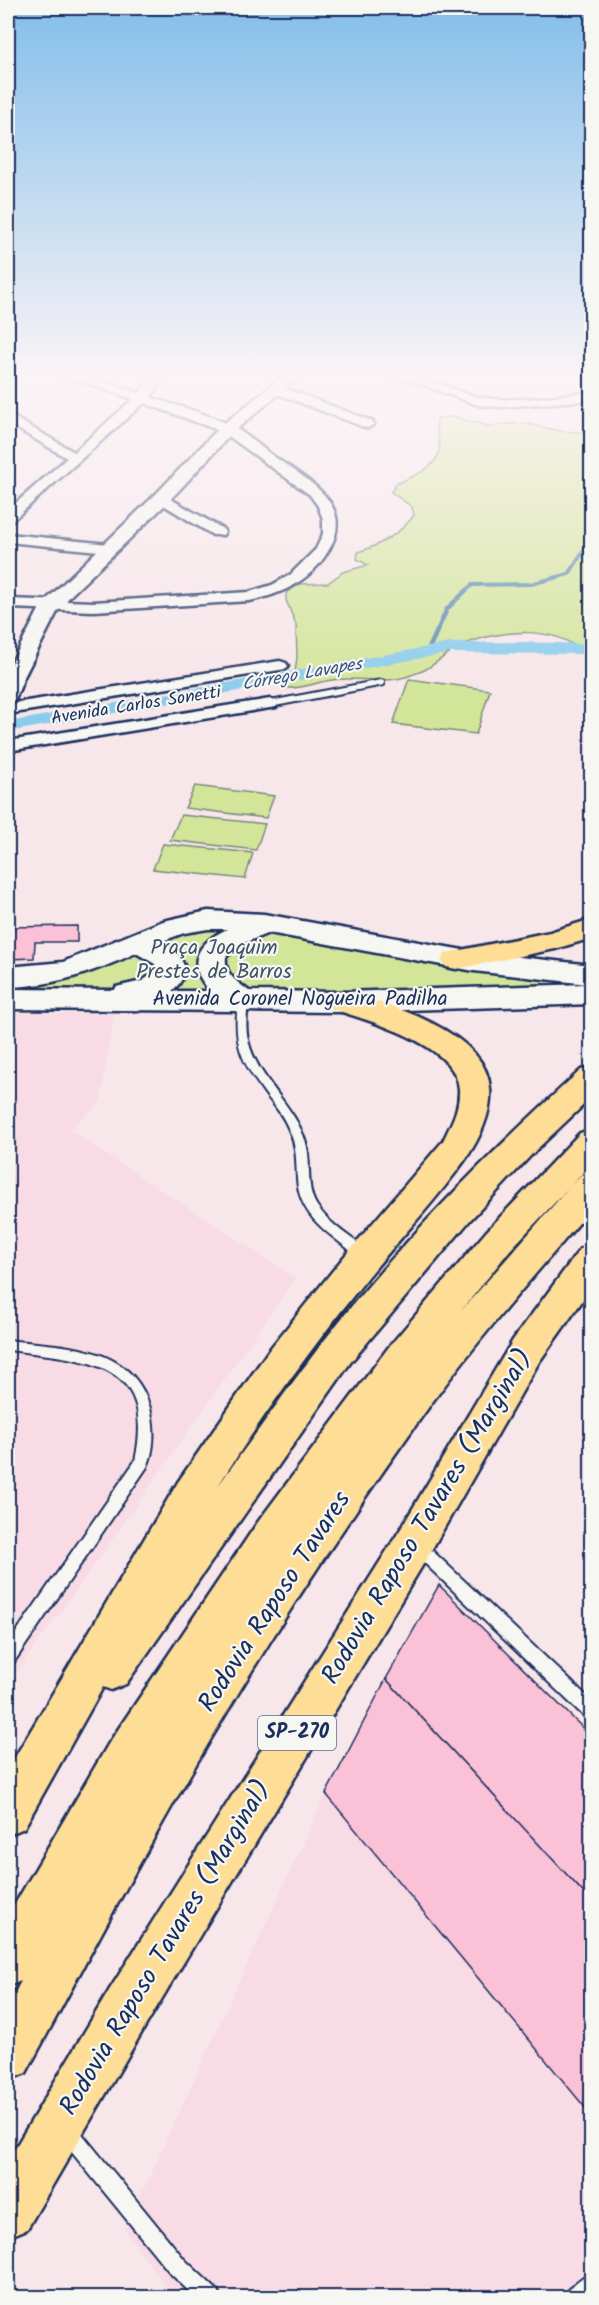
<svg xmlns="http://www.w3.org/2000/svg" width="599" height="2305" font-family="Kalam,sans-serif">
	<rect width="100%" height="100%" fill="#f7e6ea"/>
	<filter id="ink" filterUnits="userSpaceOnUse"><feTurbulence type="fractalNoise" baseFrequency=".0167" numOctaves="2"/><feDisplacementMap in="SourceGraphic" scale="12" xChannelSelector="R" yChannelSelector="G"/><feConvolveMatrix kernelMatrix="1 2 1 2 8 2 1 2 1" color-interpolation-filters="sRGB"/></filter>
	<g filter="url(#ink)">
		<g fill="#f8dbe4">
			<path d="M 8,1013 L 114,1014 L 100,1102 L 69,1130 L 295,1278 L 83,1581 L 8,1683 Z"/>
			<path d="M 326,1794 L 591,2111 L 591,2297 L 173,2297 L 125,2230 Z"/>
		</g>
		<g fill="#d3e599" stroke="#778a7c" stroke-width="1.5">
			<path d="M 455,417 L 488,426 L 523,423 L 560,431 L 591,433 L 591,662 C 565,622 498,629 460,646 C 448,652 430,669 422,671 C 414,674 405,678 396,679 C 375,682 353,677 332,680 C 316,682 303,689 287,688 L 286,683 L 295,672 L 297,657 L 296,625 L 286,600 L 286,593 L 300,584 L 328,583 L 343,572 L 368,565 L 357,559 L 358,552 C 378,546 402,533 414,515 L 412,507 L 391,492 L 396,484 C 413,476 444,467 439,441 C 437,428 435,433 438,418 Z"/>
			<path d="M 409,679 L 490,690 L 476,734 L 393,724 Z"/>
			<path d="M 195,786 L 274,796 L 266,818 L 185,808 Z"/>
			<path d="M 181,815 L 265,824 L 256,850 L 170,840 Z"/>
			<path d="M 163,844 L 253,853 L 245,879 L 153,869 Z"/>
			<path d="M 195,927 L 238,927 L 510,976 L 591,981 L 592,989 L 387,996 L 8,992 L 8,984 L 41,983 L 75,976 Z"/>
		</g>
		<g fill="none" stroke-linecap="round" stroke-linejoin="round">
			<path stroke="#5e8db3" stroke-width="4" d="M 452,604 L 472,585 L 531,584 L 569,574 L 592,538"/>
			<path stroke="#5e8db3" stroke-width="4.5" d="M 427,653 L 447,609 L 453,603"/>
			<path fill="#8bccec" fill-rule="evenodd" d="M 521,642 L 592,644 L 592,654 L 450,653 L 8,732 L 8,722 L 450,643 Z"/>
		</g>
		<g fill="#fac1d7" stroke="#1b2f5e" stroke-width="1.5">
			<path d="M 77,926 L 77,942 L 35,942 L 34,958 L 8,959 L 8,927 Z"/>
			<path d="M 439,1585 L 592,1737 L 592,1902 L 386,1679 Z"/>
			<path d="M 386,1679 L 592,1902 L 592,2116 L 326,1794 Z"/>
		</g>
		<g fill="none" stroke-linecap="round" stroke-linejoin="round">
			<g stroke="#1b2f5e" stroke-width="4">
				<g id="service">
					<path d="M 381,680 L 384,681 L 384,685 L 270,707 L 266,704 L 270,701 Z"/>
					<path d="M 243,998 L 248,1002 C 247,1014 245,1027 248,1039 C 256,1079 295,1104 306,1143 C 312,1164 305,1188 317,1206 C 330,1225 352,1238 370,1252 L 371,1255 L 370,1258 C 360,1262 353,1253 346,1247 C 322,1229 299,1212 297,1179 C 296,1162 297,1146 289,1130 C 284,1117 275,1106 266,1095 C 241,1061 233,1044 238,1002 Z"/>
					<path d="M 8,1340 C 63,1347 132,1343 150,1408 C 155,1426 155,1450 147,1467 L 14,1662 L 8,1664 L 8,1644 L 135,1461 C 157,1358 83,1360 8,1350 Z"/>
					<path d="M 417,1539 L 422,1541 L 592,1701 L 592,1720 L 586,1718 L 412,1551 L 410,1546 L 412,1541 Z"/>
					<path d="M 68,2122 L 75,2125 L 185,2260 L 218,2291 L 221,2298 L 196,2298 L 171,2274 L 61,2139 L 58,2132 L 61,2125 Z"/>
					<path d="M 592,2272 L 592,2296 L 564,2298 C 569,2287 581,2277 592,2272 Z"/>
				</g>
			</g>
			<g stroke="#1b2f5e" stroke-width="5">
				<g id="minor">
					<path d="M 57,373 L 77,373 L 139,393 L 156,373 L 169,373 L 150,397 C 176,406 207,413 232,426 C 247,435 262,448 276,458 C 312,483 359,507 325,556 C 307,583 279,595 249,601 L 94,611 L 8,608 L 8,599 L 94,602 L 249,592 L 272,585 L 290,575 L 316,549 L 323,534 L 323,519 L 318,506 L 310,495 L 223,432 L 144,403 L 13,520 L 8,521 L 8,510 L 67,458 L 8,423 L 8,414 L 74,452 L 133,399 Z"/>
					<path d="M 389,373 C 422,373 448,390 479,397 C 510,404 559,395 592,392 L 592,400 L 500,407 L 478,405 Z"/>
					<path d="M 276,385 L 372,421 L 374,424 L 368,428 L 364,427 L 272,392 L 270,389 Z"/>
					<path d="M 162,494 L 223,529 L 225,532 L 223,535 L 213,535 L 157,501 L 155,498 L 157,495 Z"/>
					<path d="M 8,534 L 109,544 L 116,548 L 109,552 L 8,542 Z"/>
					<path d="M 280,661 L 286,663 L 288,666 L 286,669 L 8,714 L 8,704 Z"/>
					<path d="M 270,699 L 278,704 L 276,707 L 8,751 L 8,741 Z"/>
				</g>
			</g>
			<g stroke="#1b2f5e" stroke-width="5">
				<path id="tertiary" d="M 287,373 L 304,373 L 233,432 L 168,502 L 72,594 L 58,610 L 24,677 L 15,700 L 8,702 L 8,670 L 42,604 L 156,494 L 221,426 Z"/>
			</g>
			<g stroke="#1b2f5e" stroke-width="5">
				<path id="secondary" d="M 208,911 L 264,914 L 474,952 L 592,965 L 592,1004 L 343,1012 L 8,1009 L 8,989 L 115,990 L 116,987 L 142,981 L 157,971 L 155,964 L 136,953 C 94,972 55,986 8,987 L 8,967 L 63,962 L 163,921 ZM 208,929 L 227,929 C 197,943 185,964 210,991 L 172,991 L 179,984 L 187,971 L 177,952 L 160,942 L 184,933 ZM 269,933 L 474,971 L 587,984 L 343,992 L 249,991 C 236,981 224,974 226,957 L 244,943 Z"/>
			</g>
			<g stroke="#1b2f5e" stroke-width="5">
				<g id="trunk">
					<path d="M 592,919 L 592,938 L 555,949 L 456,969 L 446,967 L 441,960 L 446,953 L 550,932 Z"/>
					<path d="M 343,992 C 388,1004 487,1031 490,1089 C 492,1112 480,1138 467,1157 C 439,1197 401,1237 369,1276 C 315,1343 264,1413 218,1486 C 253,1438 287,1389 323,1342 C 399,1244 489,1153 581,1070 L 592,1067 L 592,1097 L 535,1151 L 471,1219 L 350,1363 L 126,1684 L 111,1690 L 103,1687 L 24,1828 L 8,1835 L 8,1769 L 178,1482 L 269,1350 L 343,1258 L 443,1141 C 451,1124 460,1109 459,1089 C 457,1044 367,1020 332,1009 L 328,1002 L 332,995 Z"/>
					<path d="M 592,1245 L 592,1287 L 539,1362 L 428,1556 L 146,2025 L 27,2229 L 8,2237 L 8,2160 L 110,1989 L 400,1530 L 513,1340 L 580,1249 Z"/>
				</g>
			</g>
			<g stroke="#1b2f5e" stroke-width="5">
				<path id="motorway" d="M 592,1129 L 592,1163 L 510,1250 L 461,1311 L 580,1175 L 592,1172 L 592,1208 C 538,1271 482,1334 433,1401 C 358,1505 286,1612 221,1722 C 152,1837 90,1955 26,2073 L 8,2080 L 8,2006 L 21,1981 L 8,1986 L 8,1916 L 109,1743 L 258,1522 L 388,1348 L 486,1232 L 580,1133 Z"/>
			</g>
			<use href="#service" fill="#f6f6f2" fill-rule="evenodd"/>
			<use href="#minor" fill="#f6f6f2" fill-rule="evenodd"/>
			<use href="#tertiary" fill="#f6f6f2" fill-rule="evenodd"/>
			<use href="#secondary" fill="#f6f6f2" fill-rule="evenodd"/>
			<use href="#trunk" fill="#fedd96" fill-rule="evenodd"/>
			<use href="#motorway" fill="#fedd96" fill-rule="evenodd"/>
		</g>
	</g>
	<linearGradient id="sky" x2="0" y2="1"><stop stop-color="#83beea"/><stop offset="0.54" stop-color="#fbf4f6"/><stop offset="1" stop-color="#fbf4f6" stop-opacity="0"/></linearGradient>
	<rect width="599" height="696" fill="url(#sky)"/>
	<g text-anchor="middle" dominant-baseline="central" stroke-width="4.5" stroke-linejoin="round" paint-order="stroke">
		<g font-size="18" font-style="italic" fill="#375682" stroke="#f6f6f2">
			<text transform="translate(302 675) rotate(-10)">Córrego Lavapes</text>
		</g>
		<g font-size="18" fill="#1b2f5e" stroke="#f6f6f2">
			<text transform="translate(136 706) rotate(-9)">Avenida Carlos Sonetti</text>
		</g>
		<rect fill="#f6f6f2" stroke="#5d6b8a" stroke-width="1.5" x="258" y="1716" width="78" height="34" rx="4.5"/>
		<g font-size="20" font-weight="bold" fill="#1b2f5e">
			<text x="297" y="1733">SP-270</text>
		</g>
		<g font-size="21" fill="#40536a" stroke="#f6f6f2">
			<text x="214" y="948">Praça Joaquim<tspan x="214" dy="24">Prestes de Barros</tspan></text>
		</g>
		<g font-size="21" fill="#1b2f5e" stroke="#f6f6f2">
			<text x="300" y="999">Avenida Coronel Nogueira Padilha</text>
		</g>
		<g font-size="26" fill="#1b2f5e" stroke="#f6f6f2">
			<text transform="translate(428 1517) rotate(-59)">Rodovia Raposo Tavares (Marginal)</text>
			<text transform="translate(275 1602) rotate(-57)">Rodovia Raposo Tavares</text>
			<text transform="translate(166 1948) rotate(-59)">Rodovia Raposo Tavares (Marginal)</text>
		</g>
	</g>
	<rect width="599" height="2305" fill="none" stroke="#f6f6f2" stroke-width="30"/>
	<rect x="15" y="15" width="569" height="2275" fill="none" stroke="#1b2f5e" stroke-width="2" filter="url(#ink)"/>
</svg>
